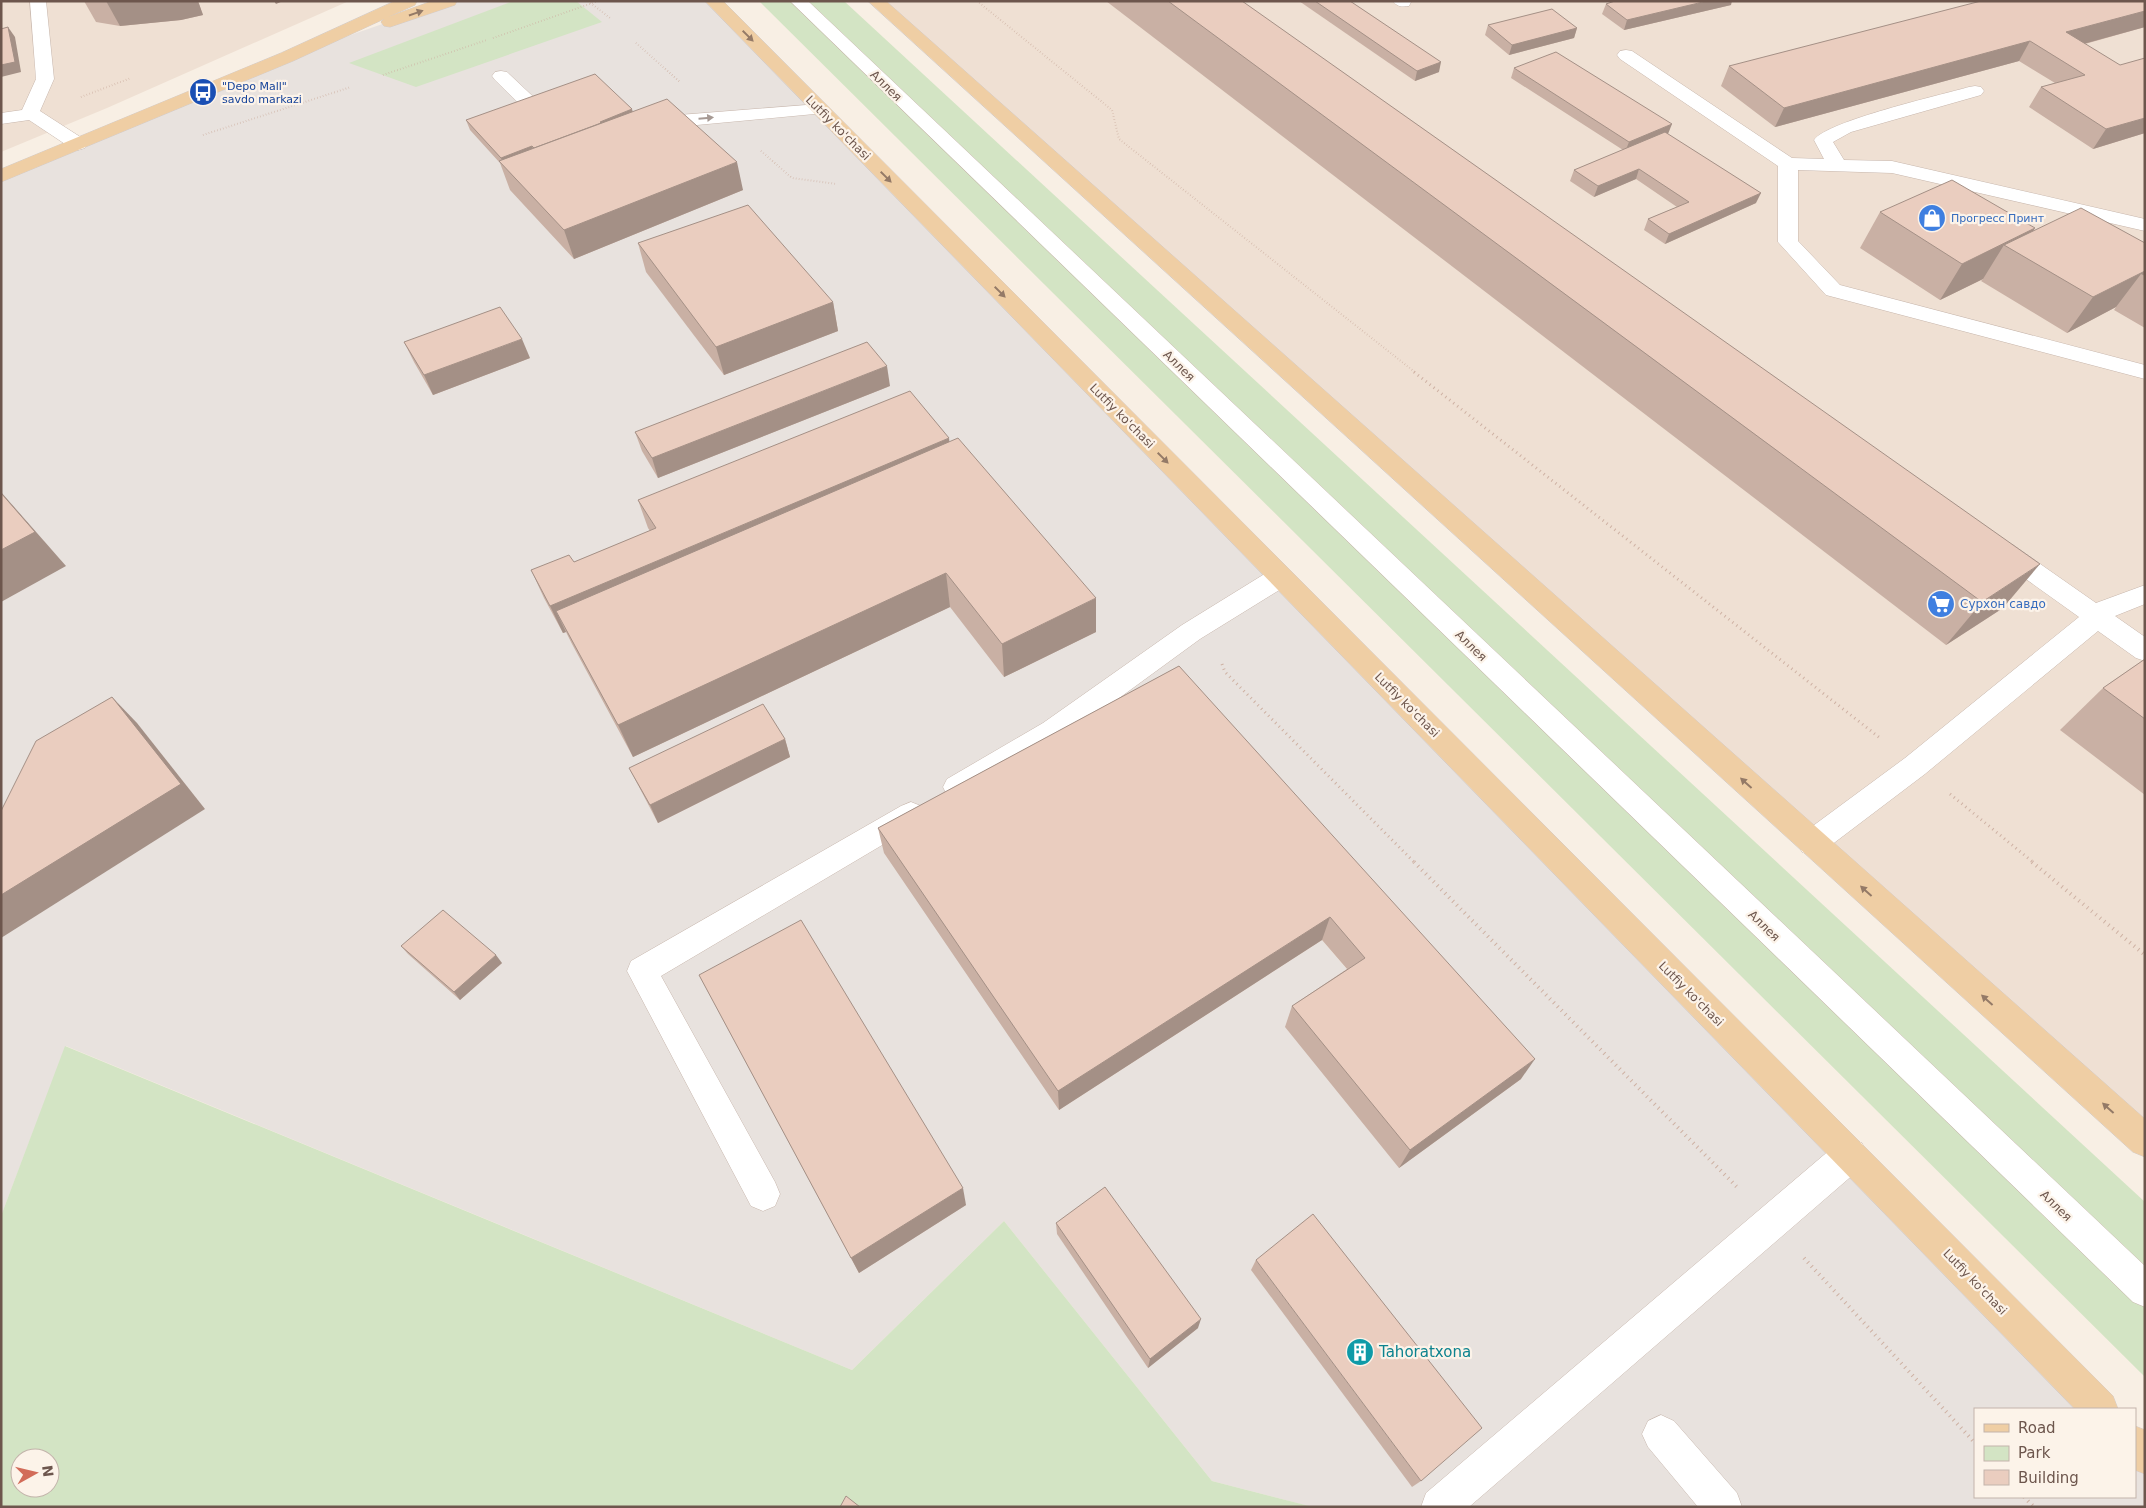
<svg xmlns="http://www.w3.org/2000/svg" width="2146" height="1508" font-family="'DejaVu Sans',sans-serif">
	<rect width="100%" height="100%" fill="#f8efe4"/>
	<g fill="#efe0d3">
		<path d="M 1,1 L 349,1 L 107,108 L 1,152 Z"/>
		<path d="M 876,1 L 2145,1 L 2145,1141 Z"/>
	</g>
	<path fill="#e8e2de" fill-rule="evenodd" d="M 449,1 L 713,1 L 2100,1409 L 1975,1409 L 1975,1497 L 2135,1497 L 2135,1445 L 2145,1455 L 2145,1507 L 1312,1507 L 1212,1481 L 1004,1221 L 852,1370 L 66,1046 L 1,1216 L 1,176 L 287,57 ZM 1176,693 L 1521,1079 L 1356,980 L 1322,940 L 1059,1110 Z"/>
	<g fill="#d3e4c4" fill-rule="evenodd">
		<path d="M 513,1 L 576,1 L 602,22 L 416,87 L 349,63 Z"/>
		<path d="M 759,1 L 844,1 L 2145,1202 L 2145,1377 Z"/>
		<path d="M 65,1046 L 852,1370 L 1004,1221 L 1212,1481 L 1313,1507 L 1,1507 L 1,1216 ZM 20,1458 L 50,1458 L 50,1488 L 20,1488 Z"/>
	</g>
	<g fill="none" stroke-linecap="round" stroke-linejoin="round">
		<g stroke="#c7b6ac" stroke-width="1">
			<g id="minor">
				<path d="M 30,1 L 46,1 L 54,79 L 40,111 L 85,140 L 87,144 L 85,148 L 78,150 L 71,148 L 29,120 L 1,124 L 1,113 L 22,110 L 36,79 Z"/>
				<path d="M 790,1 L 808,1 L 2145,1266 L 2145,1307 L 2133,1302 Z"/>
				<path d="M 1393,1 L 1411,1 L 1411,2 L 1409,6 C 1402,7 1397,7 1393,1 Z"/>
				<path d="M 1626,50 L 1632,51 L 1792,158 L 1824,159 L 1814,140 C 1827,121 1941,95 1969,87 L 1975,86 L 1981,87 L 1984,91 L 1981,95 L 1851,132 L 1833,142 L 1844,160 L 1892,161 L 2145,219 L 2145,231 L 1892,173 L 1798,170 L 1798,241 L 1840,285 L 2145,365 L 2145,379 L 1826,295 L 1778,242 L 1778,166 L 1620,59 L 1617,55 L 1620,51 Z"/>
				<path d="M 501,71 L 507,72 L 559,121 L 561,125 L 559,129 L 552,131 L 545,129 L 495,80 L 492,76 L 495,72 Z"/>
				<path d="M 819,104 L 825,105 L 828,109 L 825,113 L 654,129 L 647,127 L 645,123 L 647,119 L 654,117 Z"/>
				<path d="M 2004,542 L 2013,545 L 2096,603 L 2145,585 L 2145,604 L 2115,616 L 2145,637 L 2145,661 L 2136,658 L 2098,631 L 1925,774 L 1822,852 L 1812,855 L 1802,852 L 1798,843 L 1802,834 L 1905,758 L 2079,617 L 1995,557 L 1992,551 L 1995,545 Z"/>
				<path d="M 1280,568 L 1289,570 L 1292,577 L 1289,584 L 1200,639 L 1063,739 L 967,795 L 957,799 L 947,795 L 943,787 L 947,779 L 1043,723 L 1182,625 L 1271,570 Z"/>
				<path d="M 911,802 L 921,806 L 925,814 L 921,822 L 661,976 L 775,1182 L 780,1194 L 775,1206 L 763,1211 L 751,1206 L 627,971 L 631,961 L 901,806 Z"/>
				<path d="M 1850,1139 L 1862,1143 L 1867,1155 L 1862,1167 L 1469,1507 L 1421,1507 L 1426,1493 L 1838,1143 Z"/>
				<path d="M 1661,1415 L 1674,1421 L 1737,1493 L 1742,1507 L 1698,1507 L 1648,1447 L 1642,1434 L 1648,1421 Z"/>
			</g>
		</g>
		<g stroke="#d3ccca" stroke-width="1">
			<g id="major">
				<path d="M 395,1 L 417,1 L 415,5 L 388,17 L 432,1 L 457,1 L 455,5 L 390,27 L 384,26 L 381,22 L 384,19 L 293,61 L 1,182 L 1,169 L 281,53 Z"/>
				<path d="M 705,1 L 723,1 L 2113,1396 L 2118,1409 L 2075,1409 Z"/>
				<path d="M 868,1 L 886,1 L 2145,1119 L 2145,1157 L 2133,1152 Z"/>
				<path d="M 2135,1426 L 2145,1430 L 2145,1474 L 2135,1470 Z"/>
			</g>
		</g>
		<g stroke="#ceb1a3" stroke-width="2" stroke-dasharray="0.5 2.5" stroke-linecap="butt">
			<path d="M 588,1 L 610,18"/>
			<path d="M 977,1 L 1112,110 L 1119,139 L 1416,373"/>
			<path d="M 493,38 L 598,1"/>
			<path d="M 636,43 L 680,82"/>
			<path d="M 383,75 L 487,40"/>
			<path d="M 81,97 L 131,78"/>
			<path d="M 203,135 L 351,87"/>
			<path d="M 761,151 L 792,178 L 837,184"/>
		</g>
		<g stroke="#ceb1a3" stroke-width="3" stroke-dasharray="1 4" stroke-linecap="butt">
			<path d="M 1414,372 L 1880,738"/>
			<path d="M 1222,664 L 1225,672 L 1415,863"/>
			<path d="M 1950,794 L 2034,863"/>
		</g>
		<g stroke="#ceb1a3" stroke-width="4" stroke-dasharray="1 4.5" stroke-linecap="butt">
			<path d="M 1414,862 L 1738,1188"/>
			<path d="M 2032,862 L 2145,955"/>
			<path d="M 1804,1258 L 1975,1443"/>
			<path d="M 2024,1497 L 2034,1507"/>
		</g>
		<use href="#minor" fill="#fff" fill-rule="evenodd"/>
		<use href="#major" fill="#efcea4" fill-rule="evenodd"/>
	</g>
	<g fill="#c9b0a4">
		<path d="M 84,1 L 198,1 L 203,15 L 181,20 L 120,26 L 96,22 Z"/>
		<path d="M 1106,1 L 1242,1 L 2003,608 L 1946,645 Z"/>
		<path d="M 1299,1 L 1350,1 L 1439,72 L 1415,81 Z"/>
		<path d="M 2145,1 L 2145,27 L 2085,44 L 2145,133 L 2093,149 L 2029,107 L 2041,87 L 2055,83 L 2019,61 L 1775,127 L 1721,86 L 1729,66 Z"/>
		<path d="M 1606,4 L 1731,5 L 1624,30 L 1602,14 Z"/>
		<path d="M 1488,25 L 1577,28 L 1574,38 L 1509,55 L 1485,35 Z"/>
		<path d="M 1514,68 L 1668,134 L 1756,203 L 1665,244 L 1644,230 L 1648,219 L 1677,207 L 1636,179 L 1594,197 L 1570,181 L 1574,170 L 1623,150 L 1511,78 Z"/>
		<path d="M 633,112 L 743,190 L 574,259 L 510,190 L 500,163 L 470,130 L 466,120 Z"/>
		<path d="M 1880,212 L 2145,243 L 2145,328 L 2114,310 L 2116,307 L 2067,333 L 1981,281 L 1983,279 L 1940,300 L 1860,248 Z"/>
		<path d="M 638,243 L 833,302 L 838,331 L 724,375 L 646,272 Z"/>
		<path d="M 404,342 L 530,358 L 433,395 L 414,362 Z"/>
		<path d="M 890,386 L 658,478 L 642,451 L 635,432 Z"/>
		<path d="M 950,442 L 1096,632 L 1004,677 L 950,607 L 633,757 L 572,644 L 566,632 L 563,633 L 544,598 L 531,570 L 574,562 L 650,531 L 648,528 L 638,500 Z"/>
		<path d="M 2145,659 L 2145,795 L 2060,730 L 2103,688 Z"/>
		<path d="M 1179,666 L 1521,1079 L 1399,1168 L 1285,1027 L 1292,1006 L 1347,969 L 1322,940 L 1059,1110 L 884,853 L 878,828 Z"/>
		<path d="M 785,739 L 790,757 L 658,823 L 638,785 L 629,768 Z"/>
		<path d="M 401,946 L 502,963 L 460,1000 L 408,954 Z"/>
		<path d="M 699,975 L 966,1205 L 859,1273 Z"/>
		<path d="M 1056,1223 L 1198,1328 L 1148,1368 L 1057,1234 Z"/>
		<path d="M 1256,1260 L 1421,1481 L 1412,1487 L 1251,1270 Z"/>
	</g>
	<g fill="#a49086">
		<path d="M 106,1 L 198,1 L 203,15 L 181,20 L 120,26 Z"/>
		<path d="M 274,1 L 283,1 L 276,4 Z"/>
		<path d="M 1707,1 L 1732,1 L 1731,5 L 1624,30 L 1627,20 Z"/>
		<path d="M 2145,11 L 2145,27 L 2054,52 L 2066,32 Z"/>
		<path d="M 8,27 L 15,37 L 21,72 L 1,77 L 1,65 Z"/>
		<path d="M 1577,28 L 1574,38 L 1509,55 L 1512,45 Z"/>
		<path d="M 2030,41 L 2019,61 L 1775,127 L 1784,108 Z"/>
		<path d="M 1441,62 L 1439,72 L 1415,81 L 1417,71 Z"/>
		<path d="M 632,109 L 635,120 L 603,132 L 600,122 Z"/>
		<path d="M 2145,118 L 2145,133 L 2093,149 L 2106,129 Z"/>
		<path d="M 1672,124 L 1668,134 L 1625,152 L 1629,142 Z"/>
		<path d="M 532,146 L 536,157 L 504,166 L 501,158 Z"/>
		<path d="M 737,162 L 743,190 L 574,259 L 564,230 Z"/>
		<path d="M 1639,169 L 1636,179 L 1594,197 L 1598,186 Z"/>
		<path d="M 1761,193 L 1756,203 L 1665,244 L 1669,234 Z"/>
		<path d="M 2035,228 L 2019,253 L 2004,245 L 1983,279 L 1940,300 L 1962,264 Z"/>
		<path d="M 2145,271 L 2145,276 L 2141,274 L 2116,307 L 2067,333 L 2093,297 Z"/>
		<path d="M 833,302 L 838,331 L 724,375 L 716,347 Z"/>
		<path d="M 522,339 L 530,358 L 433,395 L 424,375 Z"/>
		<path d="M 887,366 L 890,386 L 658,478 L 652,458 Z"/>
		<path d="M 949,438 L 952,466 L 556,611 L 566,632 L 563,633 L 550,606 Z"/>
		<path d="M 1,492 L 66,566 L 1,602 Z"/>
		<path d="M 2040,564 L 2003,608 L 1946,645 L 1982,602 Z"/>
		<path d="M 946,573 L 950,607 L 633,757 L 618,725 Z"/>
		<path d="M 1096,598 L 1096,632 L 1004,677 L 1002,644 Z"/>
		<path d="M 112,697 L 137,723 L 205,809 L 1,938 L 1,895 Z"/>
		<path d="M 785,739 L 790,757 L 658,823 L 650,805 Z"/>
		<path d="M 1330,917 L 1322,940 L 1059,1110 L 1058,1091 Z"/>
		<path d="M 496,955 L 502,963 L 460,1000 L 454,992 Z"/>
		<path d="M 1535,1059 L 1521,1079 L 1399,1168 L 1410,1150 Z"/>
		<path d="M 963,1188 L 966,1205 L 859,1273 L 851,1258 Z"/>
		<path d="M 1201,1319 L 1198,1328 L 1148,1368 L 1150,1359 Z"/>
	</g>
	<g fill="#eacdbf" stroke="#a49086">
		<path d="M 1168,1 L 1242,1 L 2040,564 L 1982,602 Z"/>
		<path d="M 1315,1 L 1350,1 L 1441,62 L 1417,71 Z"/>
		<path d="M 1615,1 L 1707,1 L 1627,20 L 1606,4 Z"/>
		<path d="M 1981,1 L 2145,1 L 2145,11 L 2066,32 L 2120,65 L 2145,58 L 2145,118 L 2106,129 L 2041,87 L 2085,75 L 2030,41 L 1784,108 L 1729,66 Z"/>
		<path d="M 1552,9 L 1577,28 L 1512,45 L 1488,25 Z"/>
		<path d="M 8,27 L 15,62 L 1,65 L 1,29 Z"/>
		<path d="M 1556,52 L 1672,124 L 1629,142 L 1514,68 Z"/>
		<path d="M 595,74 L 632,109 L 600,122 L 601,123 L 534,148 L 532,146 L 501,158 L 466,120 Z"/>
		<path d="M 667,99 L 737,162 L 564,230 L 499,161 Z"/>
		<path d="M 1665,132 L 1761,193 L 1669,234 L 1648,219 L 1689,202 L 1639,169 L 1598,186 L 1574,170 Z"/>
		<path d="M 1952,180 L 2035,228 L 1962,264 L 1880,212 Z"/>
		<path d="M 748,205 L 833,302 L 716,347 L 638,243 Z"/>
		<path d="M 2081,208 L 2145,243 L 2145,271 L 2093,297 L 2004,245 Z"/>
		<path d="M 500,307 L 522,339 L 424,375 L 404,342 Z"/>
		<path d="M 867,342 L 887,366 L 652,458 L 635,432 Z"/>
		<path d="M 910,391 L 949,438 L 550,606 L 531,570 L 569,555 L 574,562 L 656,528 L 638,500 Z"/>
		<path d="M 958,438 L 1096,598 L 1002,644 L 946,573 L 618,725 L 556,611 Z"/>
		<path d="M 1,493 L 35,532 L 1,550 Z"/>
		<path d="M 2145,659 L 2145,719 L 2103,688 Z"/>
		<path d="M 1179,666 L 1535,1059 L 1410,1150 L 1292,1006 L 1365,958 L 1330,917 L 1058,1091 L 878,828 Z"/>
		<path d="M 112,697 L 181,784 L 1,895 L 1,811 L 36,741 Z"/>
		<path d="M 763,704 L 785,739 L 650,805 L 629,768 Z"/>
		<path d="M 443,910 L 496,955 L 454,992 L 401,946 Z"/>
		<path d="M 801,920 L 963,1188 L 851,1258 L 699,975 Z"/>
		<path d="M 1105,1187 L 1201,1319 L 1150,1359 L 1056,1223 Z"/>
		<path d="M 1313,1214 L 1482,1428 L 1421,1481 L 1256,1260 Z"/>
		<path d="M 846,1496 L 860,1507 L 840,1507 Z"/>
	</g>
	<defs><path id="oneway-solid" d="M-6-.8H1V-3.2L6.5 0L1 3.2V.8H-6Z" transform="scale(1.25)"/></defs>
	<g fill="#947a67">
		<use href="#oneway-solid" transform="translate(416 13) rotate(-19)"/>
		<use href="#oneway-solid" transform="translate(748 36) rotate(45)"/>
		<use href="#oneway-solid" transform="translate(886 177) rotate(45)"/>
		<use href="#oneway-solid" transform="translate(1000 292) rotate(45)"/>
		<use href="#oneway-solid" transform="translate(1163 458) rotate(45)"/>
		<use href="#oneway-solid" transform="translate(1746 783) rotate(-138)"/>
		<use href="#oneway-solid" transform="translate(1866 891) rotate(-138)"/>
		<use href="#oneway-solid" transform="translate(1987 1000) rotate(-138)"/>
		<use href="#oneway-solid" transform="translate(2108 1108) rotate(-138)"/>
	</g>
	<use fill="#a79a94" href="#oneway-solid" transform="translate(706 118) rotate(-5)"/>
	<defs>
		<g id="bus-disc" transform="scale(1.4375)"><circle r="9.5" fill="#1a4fb4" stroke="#fcf3e9"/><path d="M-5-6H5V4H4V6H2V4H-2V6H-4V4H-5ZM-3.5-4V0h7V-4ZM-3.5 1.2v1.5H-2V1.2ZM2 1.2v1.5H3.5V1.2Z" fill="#fff"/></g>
		<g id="shop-disc" transform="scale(1.4375)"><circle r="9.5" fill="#3f7fe0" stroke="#fcf3e9"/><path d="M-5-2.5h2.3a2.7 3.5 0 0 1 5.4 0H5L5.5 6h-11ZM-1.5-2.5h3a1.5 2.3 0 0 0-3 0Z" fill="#fff"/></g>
		<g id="supermarket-disc" transform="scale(1.4375)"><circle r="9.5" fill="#3f7fe0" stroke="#fcf3e9"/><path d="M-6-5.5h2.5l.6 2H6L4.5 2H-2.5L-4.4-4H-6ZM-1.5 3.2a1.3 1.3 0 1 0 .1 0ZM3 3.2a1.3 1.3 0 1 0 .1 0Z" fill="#fff"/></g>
		<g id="building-disc" transform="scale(1.4375)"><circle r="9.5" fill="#0f9aa8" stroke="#fcf3e9"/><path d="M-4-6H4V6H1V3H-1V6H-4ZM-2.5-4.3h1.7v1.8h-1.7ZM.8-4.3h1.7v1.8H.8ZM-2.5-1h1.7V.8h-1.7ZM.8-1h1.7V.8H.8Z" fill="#fff"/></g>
	</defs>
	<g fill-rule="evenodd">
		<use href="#bus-disc" x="203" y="92"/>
		<use href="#shop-disc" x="1932" y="218"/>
		<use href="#supermarket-disc" x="1941" y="604"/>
		<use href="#building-disc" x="1360" y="1352"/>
	</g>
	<g text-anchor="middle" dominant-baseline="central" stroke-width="4.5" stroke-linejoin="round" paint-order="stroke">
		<g font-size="11" fill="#164399" stroke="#fcf3e9" text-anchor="start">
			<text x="222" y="86">"Depo Mall"<tspan x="222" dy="13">savdo markazi</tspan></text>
		</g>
		<g font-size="11" fill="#366cbe" stroke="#fcf3e9" text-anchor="start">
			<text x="1951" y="218">Прогресс Принт</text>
		</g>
		<g font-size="12" fill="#6d564d" stroke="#fcf3e9">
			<text transform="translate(886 86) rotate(44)">Аллея</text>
			<text transform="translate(838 128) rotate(45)">Lutfiy ko'chasi</text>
			<text transform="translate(1179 366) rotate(44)">Аллея</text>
			<text transform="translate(1122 416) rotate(45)">Lutfiy ko'chasi</text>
			<text transform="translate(1471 646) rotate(44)">Аллея</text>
			<text transform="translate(1407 705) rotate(45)">Lutfiy ko'chasi</text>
			<text transform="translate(1764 926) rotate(44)">Аллея</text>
			<text transform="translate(1691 994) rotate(45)">Lutfiy ko'chasi</text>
			<text transform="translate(2056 1206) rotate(44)">Аллея</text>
			<text transform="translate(1975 1282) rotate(46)">Lutfiy ko'chasi</text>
		</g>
		<g font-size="12" fill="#366cbe" stroke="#fcf3e9" text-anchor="start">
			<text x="1960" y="604">Сурхон савдо</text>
		</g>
		<g font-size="15" fill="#0d838f" stroke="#fcf3e9" text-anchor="start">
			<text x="1379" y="1352">Tahoratxona</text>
		</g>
	</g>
	<rect width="2146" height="1508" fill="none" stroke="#6d564d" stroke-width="5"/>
	<rect x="1974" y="1408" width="162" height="90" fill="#fcf3e9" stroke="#c3b4ab"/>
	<rect x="1984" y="1424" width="25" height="8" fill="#efcea4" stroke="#c3b4ab"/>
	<text x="2018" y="1433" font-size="15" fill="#6d564d">Road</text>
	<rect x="1984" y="1446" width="25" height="15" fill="#d3e4c4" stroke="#c3b4ab"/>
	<text x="2018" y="1458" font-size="15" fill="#6d564d">Park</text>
	<rect x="1984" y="1470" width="25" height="15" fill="#eacdbf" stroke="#c3b4ab"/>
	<text x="2018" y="1483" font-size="15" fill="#6d564d">Building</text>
	<g transform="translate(35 1473) rotate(82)"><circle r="24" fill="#fcf3e9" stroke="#c3b4ab"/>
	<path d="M0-4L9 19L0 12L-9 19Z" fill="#d26c59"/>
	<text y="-8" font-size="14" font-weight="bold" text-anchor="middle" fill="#6d564d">N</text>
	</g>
</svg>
